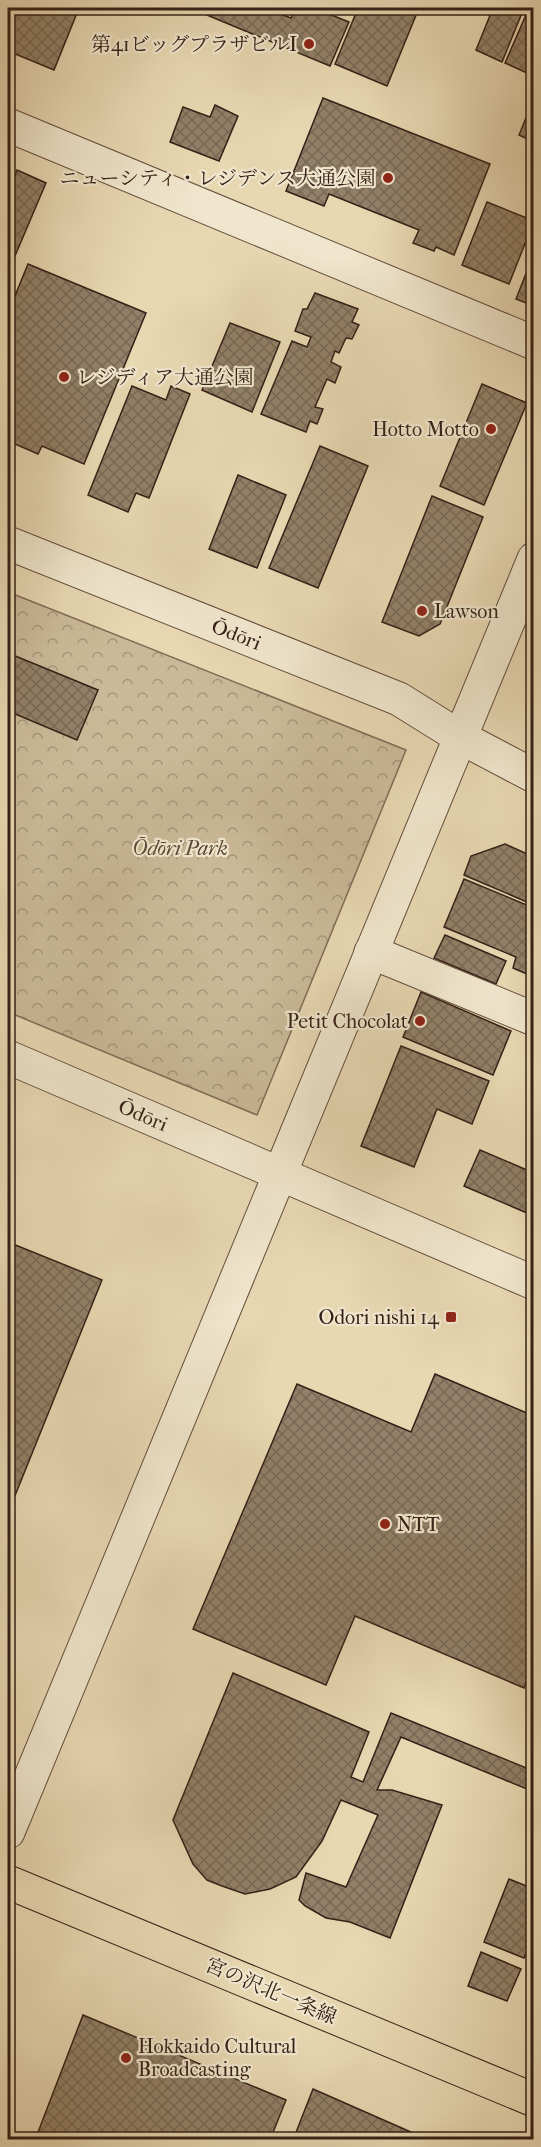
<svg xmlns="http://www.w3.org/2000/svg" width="541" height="2147" font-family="'IM FELL French Canon','Noto Serif JP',serif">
	<defs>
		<pattern id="park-crowns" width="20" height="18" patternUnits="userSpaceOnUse" patternTransform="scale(1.5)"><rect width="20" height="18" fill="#cab998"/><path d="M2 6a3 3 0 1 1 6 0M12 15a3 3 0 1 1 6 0" fill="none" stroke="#a5967b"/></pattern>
		<pattern id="building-cross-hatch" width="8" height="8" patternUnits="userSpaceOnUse" patternTransform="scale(1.5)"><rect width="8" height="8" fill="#928068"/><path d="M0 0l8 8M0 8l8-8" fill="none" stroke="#786855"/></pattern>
	</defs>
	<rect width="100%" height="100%" fill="#e8d8b2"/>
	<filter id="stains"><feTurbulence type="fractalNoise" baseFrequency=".00333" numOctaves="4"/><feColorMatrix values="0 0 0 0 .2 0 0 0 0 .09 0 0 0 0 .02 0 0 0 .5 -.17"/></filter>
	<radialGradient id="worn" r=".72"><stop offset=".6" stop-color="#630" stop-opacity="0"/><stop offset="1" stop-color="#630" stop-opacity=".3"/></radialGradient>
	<path fill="url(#park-crowns)" stroke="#806c58" stroke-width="1.5" d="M 8,592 L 406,750 L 257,1115 L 8,1012 Z"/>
	<g fill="url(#building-cross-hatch)" stroke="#352017" stroke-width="1.5">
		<path d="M 18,8 L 79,8 L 54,70 L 8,51 L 8,33 Z"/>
		<path d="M 190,8 L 264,8 L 291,18 L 295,8 L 314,8 L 349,22 L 330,66 Z"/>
		<path d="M 358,8 L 419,8 L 387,86 L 335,64 Z"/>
		<path d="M 493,8 L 524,8 L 502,62 L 476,50 Z"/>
		<path d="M 529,8 L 534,8 L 534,58 L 527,73 L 505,63 Z"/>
		<path d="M 323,98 L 490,164 L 454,255 L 436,247 L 434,251 L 413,243 L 419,230 L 329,194 L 324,206 L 286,191 Z"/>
		<path d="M 534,98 L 534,142 L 519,135 Z"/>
		<path d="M 215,105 L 238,116 L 219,161 L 170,142 L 183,107 L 210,117 Z"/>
		<path d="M 17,170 L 46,183 L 12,263 L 8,261 L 8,193 Z"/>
		<path d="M 487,202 L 534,221 L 509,284 L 462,265 Z"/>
		<path d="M 534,253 L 534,306 L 516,299 Z"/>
		<path d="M 28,264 L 146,313 L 84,464 L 42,446 L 38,454 L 8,441 L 8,313 Z"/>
		<path d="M 315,293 L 358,309 L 352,322 L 359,325 L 352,339 L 346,338 L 339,353 L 335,351 L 331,362 L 341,367 L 335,383 L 327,379 L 315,407 L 323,409 L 317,424 L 310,421 L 306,432 L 261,414 L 292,341 L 307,347 L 311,337 L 295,331 L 303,309 L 307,309 Z"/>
		<path d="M 230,323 L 280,342 L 252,412 L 202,390 Z"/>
		<path d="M 482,384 L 527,403 L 484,505 L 440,486 Z"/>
		<path d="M 132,386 L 166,400 L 171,386 L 190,394 L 149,498 L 136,493 L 128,512 L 88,495 Z"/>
		<path d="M 320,446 L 368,466 L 318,588 L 269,568 Z"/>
		<path d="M 238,475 L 286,495 L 257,568 L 209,549 Z"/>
		<path d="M 432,496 L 483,517 L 440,624 L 419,636 L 382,622 Z"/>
		<path d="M 8,653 L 98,690 L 77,740 L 8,711 Z"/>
		<path d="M 505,844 L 534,857 L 534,905 L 464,875 L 471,856 Z"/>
		<path d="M 464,879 L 534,908 L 534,977 L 513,968 L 516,957 L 444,927 Z"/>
		<path d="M 445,935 L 506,961 L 496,984 L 434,958 Z"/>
		<path d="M 421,992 L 511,1031 L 493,1075 L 403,1037 Z"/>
		<path d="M 401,1046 L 489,1081 L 472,1124 L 437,1109 L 414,1167 L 361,1146 Z"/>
		<path d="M 480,1150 L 534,1173 L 534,1216 L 464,1186 Z"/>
		<path d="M 8,1242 L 102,1280 L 8,1513 Z"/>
		<path d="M 435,1374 L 534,1416 L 534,1664 L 524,1688 L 355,1616 L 326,1685 L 193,1629 L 297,1384 L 411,1432 Z"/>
		<path d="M 233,1673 L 369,1732 L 351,1777 L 363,1782 L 391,1713 L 534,1771 L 534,1792 L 401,1737 L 377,1790 L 392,1790 L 442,1805 L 390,1938 L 350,1922 L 326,1918 L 305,1906 L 299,1900 L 306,1873 L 346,1887 L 378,1815 L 341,1800 L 322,1841 L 296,1877 L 270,1889 L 245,1894 L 222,1886 L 207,1880 L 193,1864 L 173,1820 Z"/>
		<path d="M 509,1879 L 534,1889 L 534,1934 L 524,1958 L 484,1942 Z"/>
		<path d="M 481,1952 L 521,1969 L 507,2001 L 468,1986 Z"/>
		<path d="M 83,2015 L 286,2100 L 270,2140 L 35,2140 Z"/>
		<path d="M 313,2089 L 429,2140 L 293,2140 Z"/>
	</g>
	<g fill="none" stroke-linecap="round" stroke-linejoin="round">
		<g stroke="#624e3e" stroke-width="35">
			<g id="minor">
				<path d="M 8,125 L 534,343"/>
				<path d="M 371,952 L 534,1019"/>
			</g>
		</g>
		<g stroke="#624e3e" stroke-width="35">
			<g id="tertiary">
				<path id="s1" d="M 8,543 L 399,699 L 460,737 L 534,776"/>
				<path id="s2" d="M 8,1057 L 534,1283"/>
				<path d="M 8,1832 L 534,559"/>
			</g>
		</g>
		<g stroke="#352017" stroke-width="35">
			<path id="primary" d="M 8,1882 L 534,2100"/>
		</g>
		<use href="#minor" stroke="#f0e6cd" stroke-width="33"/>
		<use href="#tertiary" stroke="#f0e6cd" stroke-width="33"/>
		<use href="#primary" stroke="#e8d8b2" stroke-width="33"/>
	</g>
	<g fill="#8f2418" stroke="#f0e6cd" stroke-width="2">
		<circle cx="309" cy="44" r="6"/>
		<circle cx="388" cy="178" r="6"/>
		<circle cx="64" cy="377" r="6"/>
		<circle cx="491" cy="429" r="6"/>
		<circle cx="422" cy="611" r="6"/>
		<circle cx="420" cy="1021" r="6"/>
		<rect x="445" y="1311" width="12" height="12" rx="3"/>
		<circle cx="385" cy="1524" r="6"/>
		<circle cx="126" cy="2058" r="6"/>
	</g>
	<g text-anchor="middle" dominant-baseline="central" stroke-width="4.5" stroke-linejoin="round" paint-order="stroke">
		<g font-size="20" fill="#352017" stroke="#f0e6cd" text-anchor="end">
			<text x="297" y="44">第41ビッグプラザビルI</text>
			<text x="376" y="178">ニューシティ・レジデンス大通公園</text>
			<text x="76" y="377" text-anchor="start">レジディア大通公園</text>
			<text x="479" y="429">Hotto Motto</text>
			<text x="434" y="611" text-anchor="start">Lawson</text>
			<text x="408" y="1021">Petit Chocolat</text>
			<text x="439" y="1317">Odori nishi 14</text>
			<text x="397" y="1524" text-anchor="start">NTT</text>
			<text x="138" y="2046" text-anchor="start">Hokkaido Cultural<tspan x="138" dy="23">Broadcasting</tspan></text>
		</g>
		<g font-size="20" fill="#352017" stroke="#f0e6cd">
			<text stroke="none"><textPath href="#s1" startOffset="246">Ōdōri</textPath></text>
			<text stroke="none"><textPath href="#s2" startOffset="147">Ōdōri</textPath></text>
			<text transform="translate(271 1991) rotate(23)">宮の沢北一条線</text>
		</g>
		<g font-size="20" font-style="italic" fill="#5a4637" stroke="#f0e6cd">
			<text x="180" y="848">Ōdōri Park</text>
		</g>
	</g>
	<rect width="541" height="2147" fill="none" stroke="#e8d8b2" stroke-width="30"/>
	<rect x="9" y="9" width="523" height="2129" fill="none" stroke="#352017" stroke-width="3"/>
	<rect x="15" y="15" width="511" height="2117" fill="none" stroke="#352017" stroke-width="1.5"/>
	<rect width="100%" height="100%" filter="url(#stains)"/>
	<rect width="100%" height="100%" fill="url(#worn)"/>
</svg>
